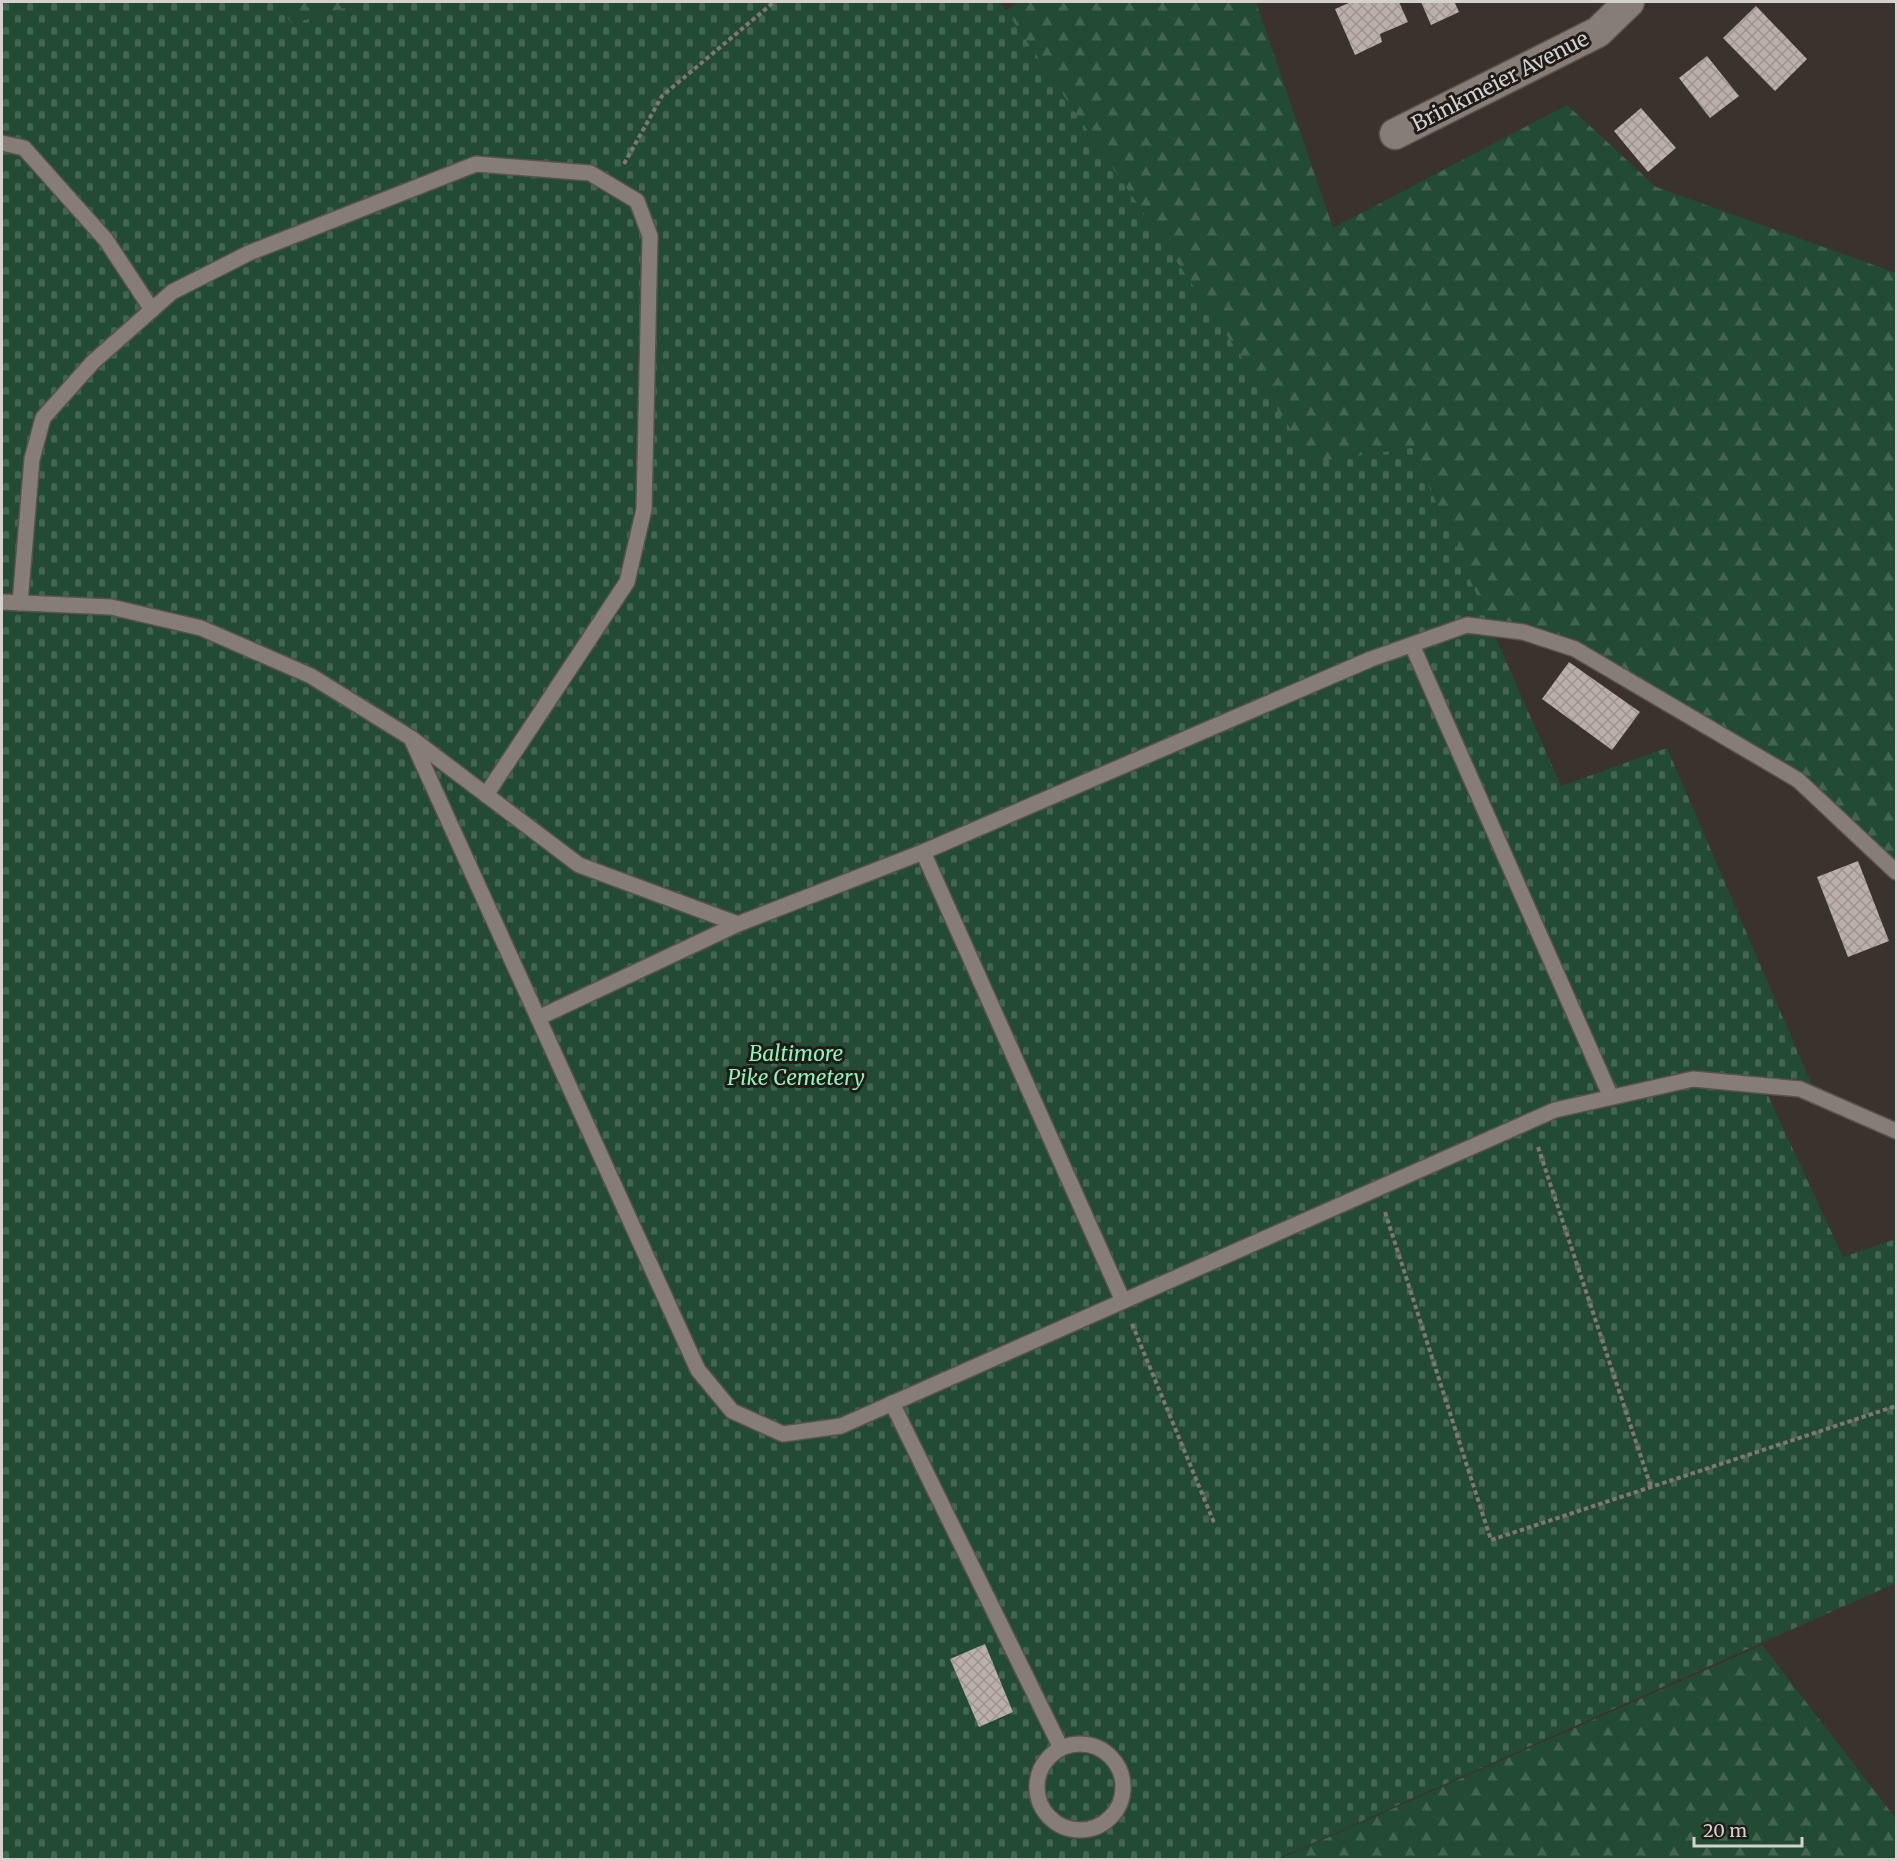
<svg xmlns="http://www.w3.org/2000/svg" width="1898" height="1861" font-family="Merriweather,serif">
	<defs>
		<pattern id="forest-firs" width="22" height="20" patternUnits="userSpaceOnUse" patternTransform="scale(1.5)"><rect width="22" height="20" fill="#234b34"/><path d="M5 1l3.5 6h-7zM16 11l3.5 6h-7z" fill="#426450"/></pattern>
		<pattern id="cemetery-stones" width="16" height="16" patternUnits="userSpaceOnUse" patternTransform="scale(1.5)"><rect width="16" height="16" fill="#234b34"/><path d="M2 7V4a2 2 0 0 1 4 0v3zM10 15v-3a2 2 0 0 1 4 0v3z" fill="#426450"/></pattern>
		<pattern id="building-cross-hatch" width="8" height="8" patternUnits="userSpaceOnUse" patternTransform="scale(1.5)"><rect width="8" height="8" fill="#bbb0a9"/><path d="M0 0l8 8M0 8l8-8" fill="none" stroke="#9c948e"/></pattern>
	</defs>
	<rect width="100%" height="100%" fill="#3a322c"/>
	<g fill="url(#forest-firs)">
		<path d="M 275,2 L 364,2 L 292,24 Z"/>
		<path d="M 1016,2 L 1256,2 L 1333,228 L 1567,105 L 1656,187 L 1896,273 L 1896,872 L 1798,780 L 1575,649 L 1523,632 L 760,651 L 752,263 Z"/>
		<path d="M 1762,1645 L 1896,1819 L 1896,1859 L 1277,1860 Z"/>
	</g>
	<path fill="url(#cemetery-stones)" d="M 2,2 L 275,2 L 292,24 L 364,2 L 1000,2 L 1313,462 L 1412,448 L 1561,786 L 1667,748 L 1817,1097 L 1764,1087 L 1843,1257 L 1896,1239 L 1896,1583 L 1277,1859 L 2,1860 Z"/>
	<g fill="url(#building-cross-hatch)">
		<path d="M 1351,2 L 1399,2 L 1408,22 L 1380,34 L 1382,42 L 1355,55 L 1335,9 Z"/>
		<path d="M 1421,2 L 1460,2 L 1455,3 L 1459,12 L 1431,25 Z"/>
		<path d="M 1756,6 L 1807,59 L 1775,91 L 1723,38 Z"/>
		<path d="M 1707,56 L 1739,96 L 1710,118 L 1679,78 Z"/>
		<path d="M 1641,108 L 1676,148 L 1648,172 L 1614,131 Z"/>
		<path d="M 1569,662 L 1640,712 L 1612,750 L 1542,699 Z"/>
		<path d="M 1858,861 L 1889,941 L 1848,957 L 1817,877 Z"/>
		<path d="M 985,1644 L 1013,1712 L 979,1727 L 950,1659 Z"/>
	</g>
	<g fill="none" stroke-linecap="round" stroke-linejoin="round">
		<g stroke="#58514c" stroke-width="18">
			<g id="service">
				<path d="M 2,143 L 24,148 L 106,240 L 152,310"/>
				<path d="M 2,602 L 111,607 L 201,628 L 311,676 L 411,738 L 579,865 L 738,924"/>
				<path d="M 20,603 L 32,459 L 43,418 L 93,362 L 172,292 L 249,253 L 476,164 L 590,173 L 637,201 L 650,236 L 644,509 L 627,582 L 486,795"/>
				<path d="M 1412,645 L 1611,1097"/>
				<path d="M 411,738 L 698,1370 L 732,1411 L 783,1434 L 841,1426 L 1555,1110 L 1693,1079 L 1800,1089 L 1896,1131"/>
				<path d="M 923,852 L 1123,1301"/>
				<path d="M 538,1018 L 738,924 L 923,852 L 1371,659 L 1467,625 L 1523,632 L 1575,649 L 1798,780 L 1896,872"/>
				<path d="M 892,1403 L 1061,1748"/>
				<circle cx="1080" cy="1787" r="43"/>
			</g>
		</g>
		<g stroke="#58514c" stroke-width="33">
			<path id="minor" d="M 1395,134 L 1598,32 L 1629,2"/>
		</g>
		<g stroke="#7e7772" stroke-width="4" stroke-dasharray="4.5 3" stroke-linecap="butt">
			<path d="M 624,164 L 662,96 L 774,2"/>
			<path d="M 1538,1147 L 1651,1487"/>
			<path d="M 1385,1212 L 1491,1540 L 1896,1406"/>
			<path d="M 1132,1324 L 1215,1525"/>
		</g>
		<use href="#service" stroke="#877d77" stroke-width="15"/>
		<use href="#minor" stroke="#877d77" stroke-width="30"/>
	</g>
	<g text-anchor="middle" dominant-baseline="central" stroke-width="6" stroke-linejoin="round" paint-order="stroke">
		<g font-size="21" fill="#d7d1ce" stroke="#1e1b18">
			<text transform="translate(1500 81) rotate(-27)">Brinkmeier Avenue</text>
		</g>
		<g font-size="21" font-style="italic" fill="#8ff4b8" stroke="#1e1b18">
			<text x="796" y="1053">Baltimore<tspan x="796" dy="24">Pike Cemetery</tspan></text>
		</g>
	</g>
	<rect width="1898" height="1861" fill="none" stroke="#d7d1ce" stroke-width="6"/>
	<path d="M1694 1837v9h108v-9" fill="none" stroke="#d7d1ce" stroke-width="3"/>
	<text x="1703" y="1837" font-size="18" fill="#d7d1ce" stroke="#1e1b18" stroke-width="4.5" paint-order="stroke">20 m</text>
</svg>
